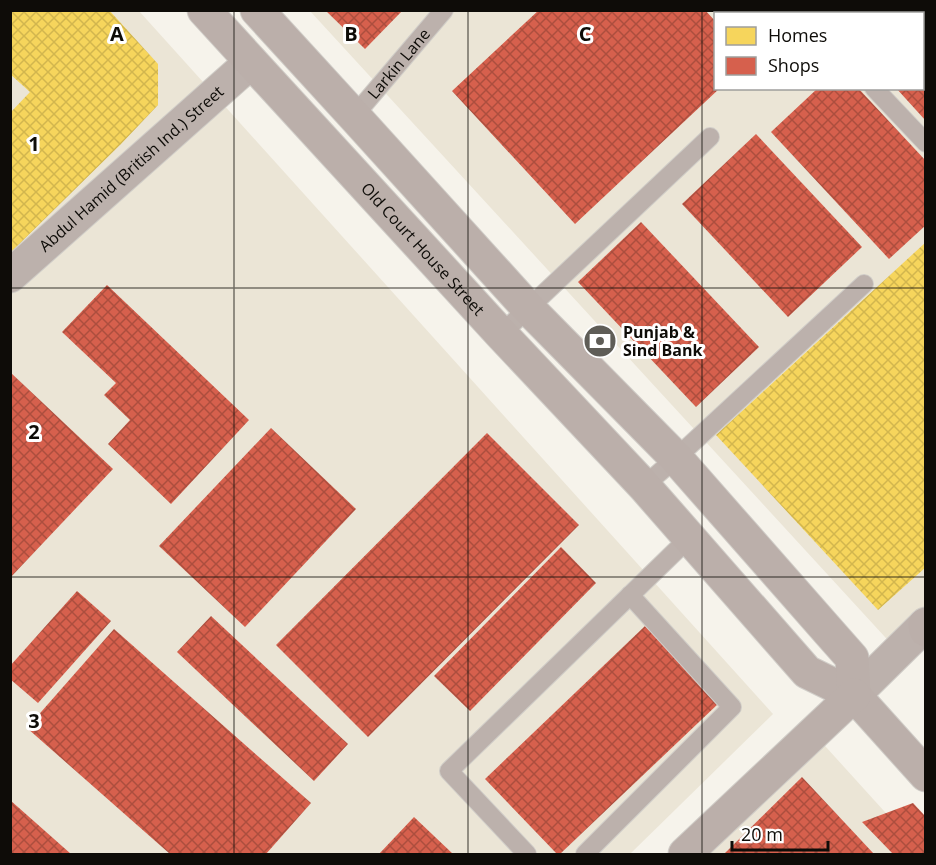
<svg xmlns="http://www.w3.org/2000/svg" width="936" height="865" font-family="'Open Sans',sans-serif">
	<defs>
		<pattern id="homes-cross-hatch" width="8" height="8" patternUnits="userSpaceOnUse" patternTransform="scale(1.5)"><rect width="8" height="8" fill="#f6d55c"/><path d="M0 0l8 8M0 8l8-8" fill="none" stroke="#d2b64e"/></pattern>
		<pattern id="shops-cross-hatch" width="8" height="8" patternUnits="userSpaceOnUse" patternTransform="scale(1.5)"><rect width="8" height="8" fill="#d6604d"/><path d="M0 0l8 8M0 8l8-8" fill="none" stroke="#ac4e3e"/></pattern>
	</defs>
	<rect width="100%" height="100%" fill="#f6f3eb"/>
	<g fill="#ebe5d6" fill-rule="evenodd">
		<path d="M 10,11 L 139,11 L 773,714 L 630,854 L 11,854 Z"/>
		<path d="M 310,11 L 925,11 L 926,619 L 896,649 ZM 716,14 L 922,14 L 922,88 L 716,88 Z"/>
		<path d="M 816,736 L 923,854 L 698,854 Z"/>
	</g>
	<g fill="url(#homes-cross-hatch)">
		<path d="M 10,10 L 109,10 L 158,64 L 158,105 L 121,144 L 10,253 L 10,113 L 30,92 L 10,74 Z"/>
		<path d="M 926,242 L 926,567 L 878,610 L 716,435 Z"/>
	</g>
	<g fill="url(#shops-cross-hatch)">
		<path d="M 325,10 L 403,10 L 365,49 Z"/>
		<path d="M 539,10 L 705,10 L 716,22 L 716,88 L 720,88 L 575,224 L 452,91 Z"/>
		<path d="M 897,10 L 926,10 L 926,121 L 896,88 L 922,88 L 922,14 L 893,14 Z"/>
		<path d="M 818,88 L 858,88 L 926,161 L 926,225 L 889,259 L 771,132 Z"/>
		<path d="M 756,134 L 862,247 L 788,317 L 682,204 Z"/>
		<path d="M 641,222 L 759,347 L 696,407 L 578,282 Z"/>
		<path d="M 107,285 L 249,420 L 171,504 L 108,444 L 130,420 L 104,395 L 116,383 L 62,332 Z"/>
		<path d="M 10,372 L 113,469 L 10,578 Z"/>
		<path d="M 271,428 L 356,509 L 245,627 L 159,546 Z"/>
		<path d="M 487,433 L 579,525 L 368,737 L 276,645 Z"/>
		<path d="M 561,547 L 596,583 L 470,711 L 434,676 Z"/>
		<path d="M 77,591 L 111,621 L 38,703 L 10,679 L 10,666 Z"/>
		<path d="M 211,616 L 348,744 L 314,781 L 177,652 Z"/>
		<path d="M 645,626 L 719,703 L 560,854 L 557,854 L 485,779 Z"/>
		<path d="M 114,629 L 311,803 L 266,854 L 170,854 L 27,728 Z"/>
		<path d="M 802,777 L 874,854 L 724,854 Z"/>
		<path d="M 10,800 L 71,854 L 10,854 Z"/>
		<path d="M 913,803 L 926,817 L 926,854 L 893,854 L 862,822 Z"/>
		<path d="M 414,817 L 453,854 L 379,854 Z"/>
	</g>
	<g fill="none" stroke-linecap="round" stroke-linejoin="round">
		<g stroke="#d0cdc8" stroke-width="20">
			<g id="service">
				<path d="M 831,14 L 834,10"/>
				<path d="M 874,88 L 926,143"/>
				<path id="s1" d="M 354,116 L 444,10"/>
				<path d="M 501,334 L 710,137"/>
				<path d="M 644,486 L 676,458 L 864,284"/>
				<path d="M 527,854 L 449,771 L 689,538"/>
				<path d="M 585,854 L 732,707 L 630,595"/>
			</g>
		</g>
		<g stroke="#d0cdc8" stroke-width="35">
			<g id="tertiary">
				<path id="s2" d="M 10,276 L 251,62"/>
				<path d="M 854,695 L 926,624"/>
			</g>
		</g>
		<g stroke="#d0cdc8" stroke-width="35">
			<g id="secondary">
				<path id="s3" d="M 204,10 L 501,334 L 644,486 L 807,672 L 854,695 L 926,775"/>
				<path d="M 257,10 L 354,116 L 528,308 L 676,458 L 829,632 L 852,658 L 854,695"/>
				<path d="M 925,625 L 926,630"/>
				<path d="M 685,854 L 854,695"/>
			</g>
		</g>
		<use href="#service" stroke="#bcb1ac" stroke-width="18"/>
		<use href="#tertiary" stroke="#bcb1ac" stroke-width="33"/>
		<use href="#secondary" stroke="#bbafaa" stroke-width="33"/>
	</g>
	<path fill="none" stroke="#0e0c08" stroke-width="1.5" stroke-opacity="0.55" d="M 234,10 L 234,854M 468,10 L 468,854M 702,10 L 702,854M 10,288 L 926,288M 10,577 L 926,577"/>
	<defs>
		<g id="bank-disc" transform="scale(1.725)"><circle r="9.5" fill="#5f5d57" stroke="#fff"/><path d="M-6-4H6V4H-6ZM0-2.3a2.3 2.3 0 1 0 0 4.6a2.3 2.3 0 1 0 0-4.6Z" fill="#fff"/></g>
	</defs>
	<g fill-rule="evenodd">
		<use href="#bank-disc" x="600" y="341"/>
	</g>
	<g text-anchor="middle" dominant-baseline="central" stroke-width="6" stroke-linejoin="round" paint-order="stroke">
		<g font-size="16" fill="#0e0c08" stroke="#fff">
			<text stroke="none"><textPath href="#s1" startOffset="69">Larkin Lane</textPath></text>
			<text stroke="none"><textPath href="#s2" startOffset="162">Abdul Hamid (British Ind.) Street</textPath></text>
			<text stroke="none"><textPath href="#s3" startOffset="324">Old Court House Street</textPath></text>
		</g>
		<g font-size="16" font-weight="bold" fill="#0e0c08" stroke="#fff" text-anchor="start">
			<text x="623" y="332">Punjab &amp;<tspan x="623" dy="18">Sind Bank</tspan></text>
		</g>
	</g>
	<g font-size="20" text-anchor="middle" font-weight="bold" fill="#0e0c08" stroke="#fff" stroke-width="6" stroke-linejoin="round" paint-order="stroke">
		<text x="117" y="41">A</text>
		<text x="351" y="41">B</text>
		<text x="585" y="41">C</text>
		<text x="34" y="151">1</text>
		<text x="34" y="439">2</text>
		<text x="34" y="728">3</text>
	</g>
	<rect width="936" height="865" fill="none" stroke="#0e0c08" stroke-width="24"/>
	<rect x="714" y="12" width="210" height="78" fill="#ffffff" stroke="#9f9e9c" stroke-width="1.5"/>
	<rect x="726" y="27" width="30" height="18" fill="#f6d55c" stroke="#9f9e9c" stroke-width="1.5"/>
	<text x="768" y="42" font-size="18" fill="#0e0c08">Homes</text>
	<rect x="726" y="57" width="30" height="18" fill="#d6604d" stroke="#9f9e9c" stroke-width="1.5"/>
	<text x="768" y="72" font-size="18" fill="#0e0c08">Shops</text>
	<path d="M732 841v9h96v-9" fill="none" stroke="#0e0c08" stroke-width="3"/>
	<text x="741" y="841" font-size="18" fill="#0e0c08" stroke="#ffffff" stroke-width="4.5" paint-order="stroke">20 m</text>
</svg>
